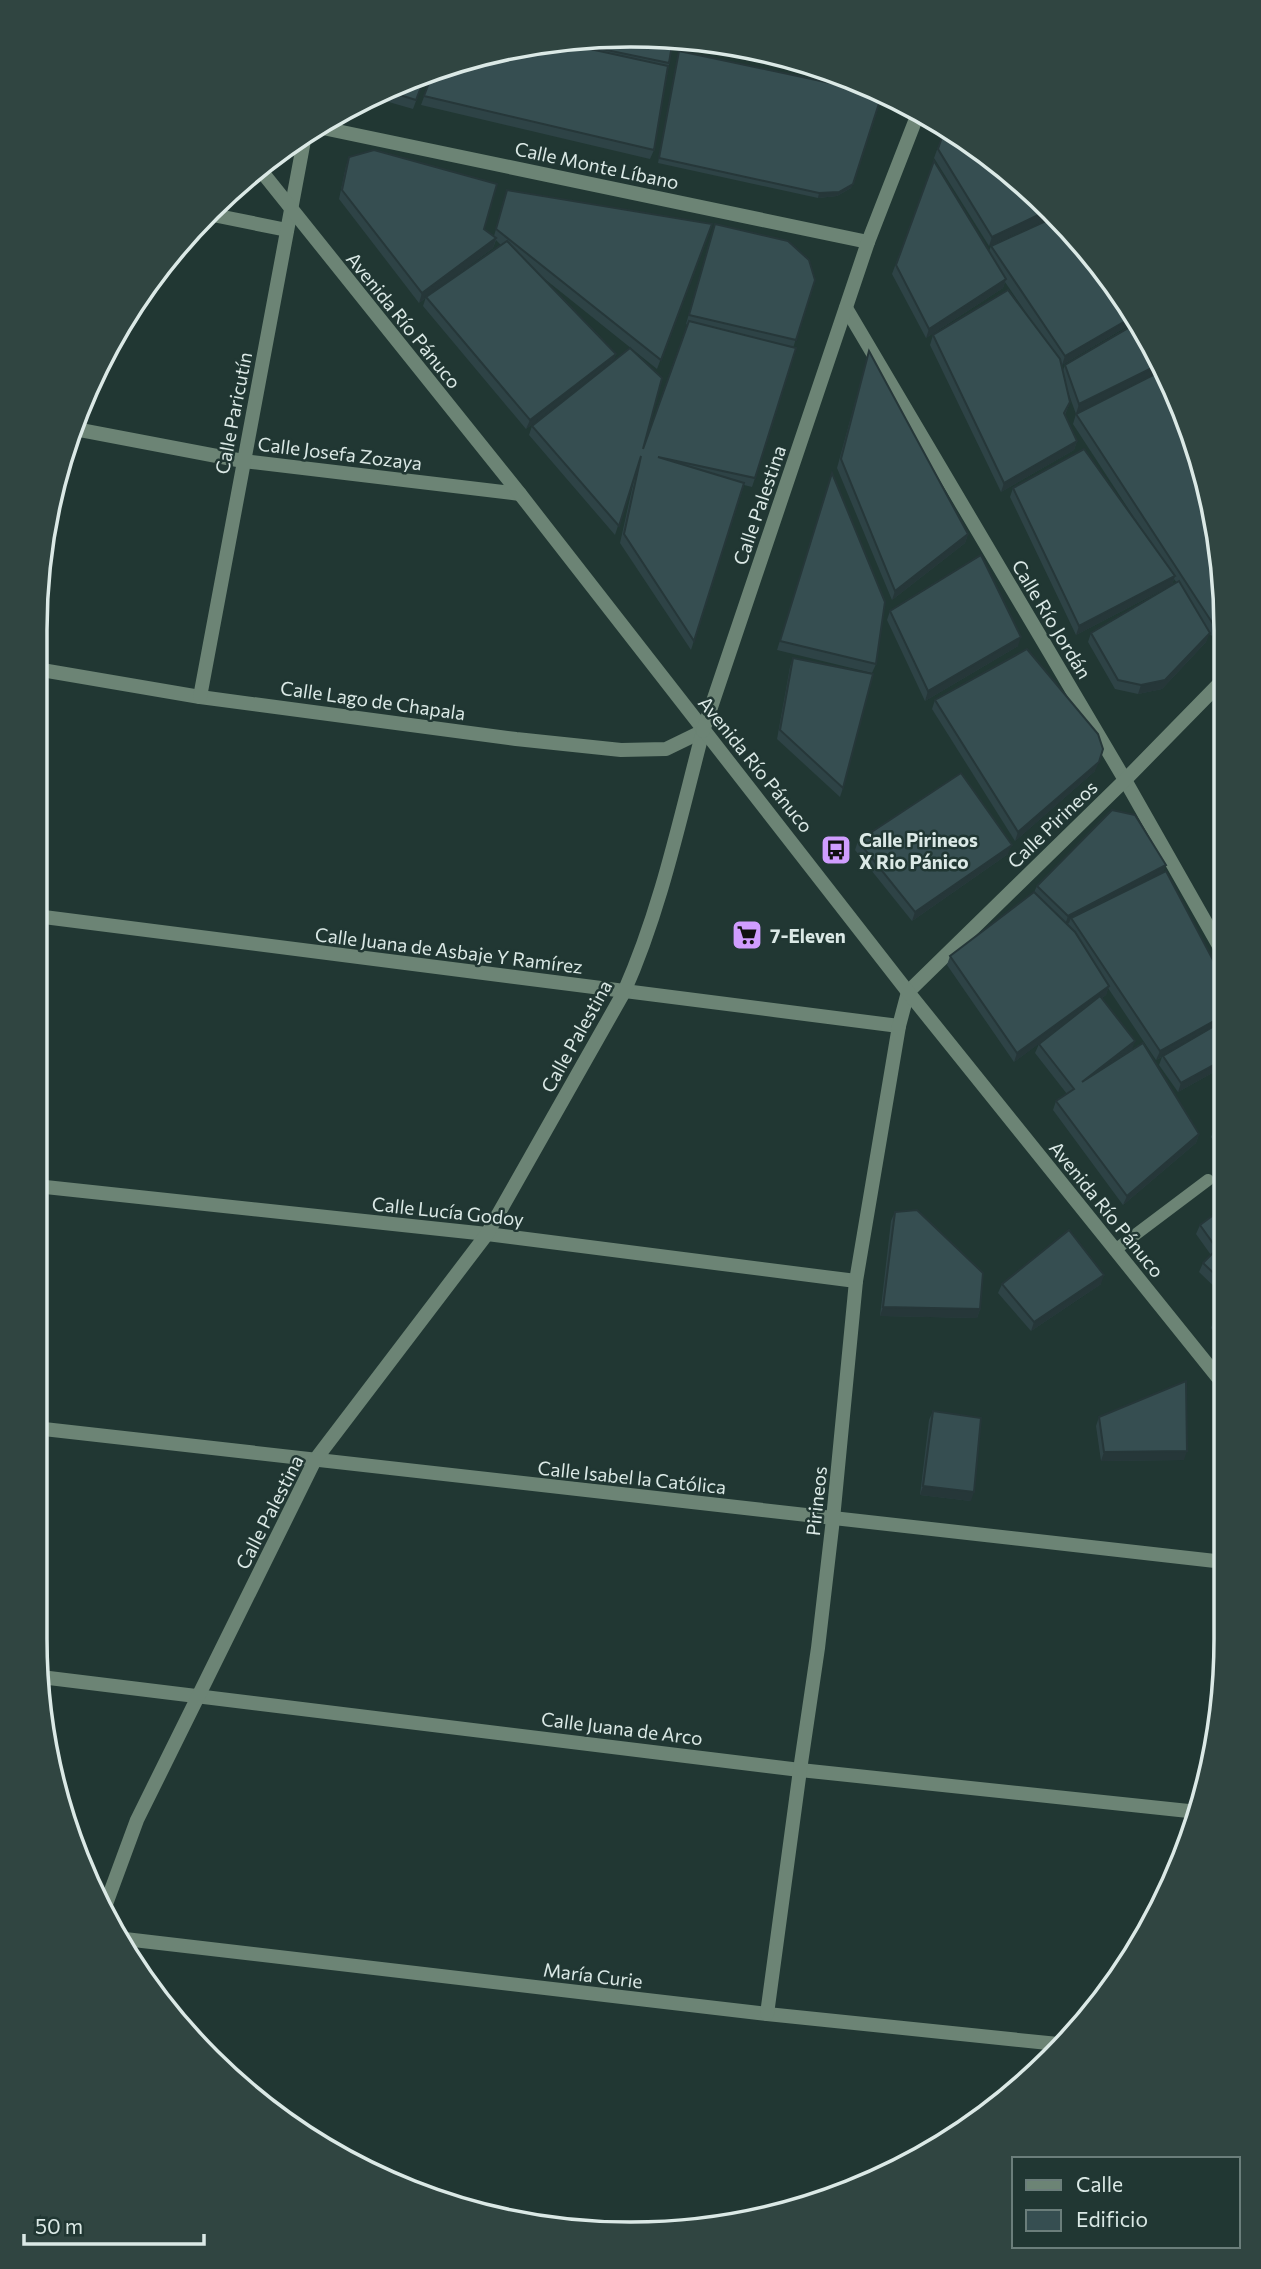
<svg xmlns="http://www.w3.org/2000/svg" width="1261" height="2269" font-family="Commissioner,sans-serif">
	<rect width="100%" height="100%" fill="#213733"/>
	<g fill="none" stroke-linecap="round" stroke-linejoin="round">
		<path stroke="#6c8475" stroke-width="12" d="M 1115,1250 L 1208,1180"/>
		<g stroke="#6c8475" stroke-width="14">
			<path d="M 318,127 L 868,242"/>
			<path d="M 208,214 L 287,230"/>
			<path d="M 846,308 L 1125,780 L 1222,951"/>
			<path d="M 75,429 L 243,461 L 520,494"/>
			<path d="M 36,669 L 200,697 L 516,739 L 621,750 L 666,749 L 703,731"/>
			<path d="M 200,697 L 305,135"/>
			<path d="M 36,916 L 899,1026"/>
			<path d="M 36,1186 L 487,1234 L 856,1281"/>
			<path d="M 35,1428 L 1224,1562"/>
			<path d="M 41,1677 L 800,1770 L 1198,1812"/>
			<path d="M 106,1904 L 137,1820 L 315,1460 L 487,1234 L 624,992 C 661,909 680,818 703,731"/>
			<path d="M 125,1939 L 767,2014 L 1058,2044"/>
			<path d="M 767,2014 L 800,1770 L 818,1648 L 833,1519 L 856,1281 L 899,1026 L 908,992 L 1125,780 L 1221,682"/>
		</g>
		<g stroke="#6c8475" stroke-width="14">
			<path d="M 258,167 L 520,494 L 908,992 L 1224,1385"/>
			<path d="M 703,731 L 868,242 L 919,111"/>
		</g>
	</g>
	<g fill="#2e4346">
		<path d="M 592,36 L 709,40 L 741,48 L 738,57 L 672,47 L 654,150 L 650,159 L 421,105 L 433,72 L 477,55 L 564,41 L 563,43 L 566,44 L 567,40 Z"/>
		<path d="M 750,50 L 793,60 L 750,51 Z"/>
		<path d="M 679,51 L 818,80 L 816,65 L 822,67 L 883,94 L 851,188 L 837,196 L 818,198 L 658,163 Z"/>
		<path d="M 426,74 L 413,109 L 368,96 Z"/>
		<path d="M 945,128 L 1051,209 L 1056,215 L 989,246 L 934,158 Z"/>
		<path d="M 349,157 L 484,229 L 494,236 L 507,190 L 712,224 L 657,369 L 541,276 L 616,354 L 613,361 L 643,449 L 688,325 L 686,324 L 715,224 L 815,280 L 793,348 L 755,478 L 752,487 L 744,485 L 691,650 L 620,543 L 636,471 L 615,535 L 529,435 L 532,426 L 568,397 L 526,429 L 423,306 L 426,297 L 501,245 L 496,240 L 493,248 L 419,303 L 339,199 L 346,166 Z"/>
		<path d="M 934,161 L 989,251 L 991,246 L 1126,300 L 1136,321 L 1062,365 L 1063,370 L 1065,365 L 1161,371 L 1076,414 L 1068,392 L 1070,402 L 1065,415 L 1077,441 L 1074,450 L 1001,492 L 930,345 L 933,335 L 1033,323 L 1005,282 L 1003,288 L 926,338 L 892,274 Z"/>
		<path d="M 869,351 L 968,534 L 965,543 L 892,600 L 837,468 Z"/>
		<path d="M 1076,414 L 1221,553 L 1221,627 L 1212,636 L 1209,633 L 1206,642 L 1162,689 L 1138,694 L 1115,689 L 1088,642 L 1091,633 L 1177,583 L 1174,579 L 1172,585 L 1076,635 L 1010,497 L 1013,488 L 1148,539 L 1073,424 Z"/>
		<path d="M 829,482 L 876,664 L 872,673 L 777,650 Z"/>
		<path d="M 890,611 L 1018,646 L 925,701 L 887,620 Z"/>
		<path d="M 793,658 L 843,788 L 840,797 L 777,739 L 790,667 Z"/>
		<path d="M 935,700 L 1095,771 L 1015,841 L 932,709 Z"/>
		<path d="M 858,841 L 1008,854 L 912,921 L 855,850 Z"/>
		<path d="M 1222,850 L 1222,884 L 1213,862 L 1216,853 Z"/>
		<path d="M 1163,872 L 1222,977 L 1223,1067 L 1178,1092 L 1159,1065 L 1162,1057 L 1156,1060 L 1108,988 L 1106,995 L 1102,998 L 1132,1050 L 1199,1134 L 1196,1143 L 1123,1205 L 1053,1110 L 1056,1101 L 1067,1094 L 1035,1053 L 1039,1044 L 1041,1042 L 1014,1062 L 947,965 L 950,956 L 1034,892 L 1037,886 Z"/>
		<path d="M 1223,1124 L 1223,1156 L 1211,1137 L 1215,1128 Z"/>
		<path d="M 1223,1208 L 1223,1295 L 1199,1272 L 1203,1263 L 1211,1255 L 1196,1234 L 1200,1225 Z"/>
		<path d="M 895,1212 L 980,1309 L 977,1318 L 880,1316 L 891,1221 Z"/>
		<path d="M 1002,1284 L 1101,1284 L 1031,1331 L 998,1293 Z"/>
		<path d="M 1224,1310 L 1224,1344 L 1211,1328 L 1214,1319 Z"/>
		<path d="M 933,1411 L 971,1501 L 920,1495 L 929,1420 Z"/>
		<path d="M 1099,1417 L 1184,1460 L 1101,1461 L 1096,1426 Z"/>
	</g>
	<g fill="#263739">
		<path d="M 853,184 L 851,188 L 837,196 L 818,198 L 819,193 Z"/>
		<path d="M 1051,209 L 1056,215 L 989,246 L 992,237 Z"/>
		<path d="M 496,238 L 493,248 L 419,303 L 422,293 Z"/>
		<path d="M 1006,279 L 1003,288 L 926,338 L 929,329 Z"/>
		<path d="M 1134,316 L 1136,321 L 1062,365 L 1065,356 Z"/>
		<path d="M 616,354 L 613,363 L 526,429 L 530,420 Z"/>
		<path d="M 1158,365 L 1161,371 L 1076,414 L 1079,404 Z"/>
		<path d="M 1077,441 L 1074,450 L 1001,492 L 1004,483 Z"/>
		<path d="M 968,534 L 965,543 L 892,600 L 895,591 Z"/>
		<path d="M 1175,576 L 1172,585 L 1076,635 L 1079,626 Z"/>
		<path d="M 1221,621 L 1221,627 L 1212,636 L 1215,627 Z"/>
		<path d="M 1210,633 L 1206,642 L 1162,689 L 1138,694 L 1141,685 Z"/>
		<path d="M 1021,637 L 1018,646 L 925,701 L 928,691 Z"/>
		<path d="M 1099,762 L 1095,771 L 1015,841 L 1018,832 Z"/>
		<path d="M 1012,845 L 1008,854 L 912,921 L 915,912 Z"/>
		<path d="M 1166,865 L 1163,874 L 1071,918 L 1069,923 L 1065,925 L 1068,916 Z"/>
		<path d="M 1109,986 L 1106,995 L 1014,1062 L 1017,1053 Z"/>
		<path d="M 1223,1016 L 1223,1023 L 1156,1060 L 1160,1051 Z"/>
		<path d="M 1135,1041 L 1132,1050 L 1082,1082 Z"/>
		<path d="M 1223,1060 L 1223,1067 L 1178,1092 L 1181,1083 Z"/>
		<path d="M 1199,1134 L 1196,1143 L 1123,1205 L 1127,1196 Z"/>
		<path d="M 1104,1275 L 1101,1284 L 1031,1331 L 1034,1322 Z"/>
		<path d="M 883,1307 L 980,1309 L 977,1318 L 880,1316 Z"/>
		<path d="M 1187,1451 L 1184,1460 L 1101,1461 L 1104,1452 Z"/>
		<path d="M 923,1486 L 974,1492 L 971,1501 L 920,1495 Z"/>
	</g>
	<g fill="#364e51" stroke="#263739" stroke-width="2">
		<path d="M 592,36 L 673,39 L 669,63 L 568,42 L 568,40 Z"/>
		<path d="M 687,39 L 709,40 L 741,48 Z"/>
		<path d="M 558,42 L 668,66 L 654,150 L 424,96 L 433,72 L 477,55 Z"/>
		<path d="M 679,51 L 882,94 L 853,184 L 839,192 L 819,193 L 659,158 Z"/>
		<path d="M 821,66 L 822,67 L 850,79 L 821,75 Z"/>
		<path d="M 426,74 L 416,100 L 383,90 Z"/>
		<path d="M 945,128 L 1051,209 L 992,237 L 938,149 Z"/>
		<path d="M 374,150 L 497,184 L 484,229 L 496,238 L 422,293 L 342,190 L 349,157 Z"/>
		<path d="M 934,161 L 1006,279 L 929,329 L 896,265 Z"/>
		<path d="M 507,190 L 712,224 L 661,360 L 496,229 Z"/>
		<path d="M 1057,216 L 1126,300 L 1134,316 L 1065,356 L 991,246 Z"/>
		<path d="M 715,224 L 788,241 L 809,260 L 815,280 L 796,340 L 689,315 Z"/>
		<path d="M 507,241 L 616,354 L 530,420 L 426,297 Z"/>
		<path d="M 1008,290 L 1060,359 L 1070,402 L 1064,413 L 1077,441 L 1004,483 L 933,335 Z"/>
		<path d="M 689,321 L 796,348 L 755,478 L 658,457 L 744,483 L 694,641 L 624,534 L 641,456 L 619,526 L 532,426 L 630,348 L 662,378 L 643,449 Z"/>
		<path d="M 1137,323 L 1158,365 L 1079,404 L 1065,365 Z"/>
		<path d="M 869,351 L 968,534 L 895,591 L 841,459 Z"/>
		<path d="M 1161,371 L 1194,439 L 1221,553 L 1221,621 L 1215,627 L 1076,414 Z"/>
		<path d="M 1084,449 L 1175,576 L 1079,626 L 1013,488 Z"/>
		<path d="M 832,473 L 885,602 L 876,664 L 780,641 Z"/>
		<path d="M 981,555 L 1021,637 L 928,691 L 890,611 Z"/>
		<path d="M 1179,581 L 1210,633 L 1165,680 L 1141,685 L 1118,680 L 1091,633 Z"/>
		<path d="M 1027,649 L 1098,734 L 1103,749 L 1099,762 L 1018,832 L 935,700 Z"/>
		<path d="M 793,658 L 873,674 L 843,788 L 780,730 Z"/>
		<path d="M 961,773 L 1012,845 L 915,912 L 858,841 Z"/>
		<path d="M 1112,810 L 1135,815 L 1166,865 L 1068,916 L 1037,886 Z"/>
		<path d="M 1222,850 L 1222,867 L 1216,853 Z"/>
		<path d="M 1166,871 L 1222,977 L 1223,1016 L 1160,1051 L 1071,918 Z"/>
		<path d="M 1034,892 L 1075,932 L 1109,986 L 1017,1053 L 950,956 Z"/>
		<path d="M 1100,996 L 1135,1041 L 1082,1082 L 1143,1043 L 1199,1134 L 1127,1196 L 1056,1101 L 1074,1089 L 1039,1044 Z"/>
		<path d="M 1223,1021 L 1223,1060 L 1181,1083 L 1163,1056 Z"/>
		<path d="M 1223,1124 L 1223,1142 L 1215,1128 Z"/>
		<path d="M 1223,1208 L 1223,1282 L 1203,1263 L 1217,1249 L 1200,1225 Z"/>
		<path d="M 917,1210 L 983,1273 L 980,1309 L 883,1307 L 895,1212 Z"/>
		<path d="M 1069,1230 L 1104,1275 L 1034,1322 L 1002,1284 Z"/>
		<path d="M 1224,1310 L 1224,1331 L 1214,1319 Z"/>
		<path d="M 1186,1381 L 1187,1451 L 1104,1452 L 1099,1417 Z"/>
		<path d="M 933,1411 L 981,1418 L 974,1492 L 923,1486 Z"/>
	</g>
	<defs>
		<g id="bus-square" transform="scale(1.575)"><rect x="-9" y="-9" width="18" height="18" rx="4" fill="#d09dfe" stroke="#213733"/><path d="M-5-6H5V4H4V6H2V4H-2V6H-4V4H-5ZM-3.5-4V0h7V-4ZM-3.5 1.2v1.5H-2V1.2ZM2 1.2v1.5H3.5V1.2Z" fill="#111"/></g>
		<g id="supermarket-square" transform="scale(1.575)"><rect x="-9" y="-9" width="18" height="18" rx="4" fill="#d09dfe" stroke="#213733"/><path d="M-6-5.5h2.5l.6 2H6L4.5 2H-2.5L-4.4-4H-6ZM-1.5 3.2a1.3 1.3 0 1 0 .1 0ZM3 3.2a1.3 1.3 0 1 0 .1 0Z" fill="#111"/></g>
	</defs>
	<g fill-rule="evenodd">
		<use href="#bus-square" x="836" y="850"/>
		<use href="#supermarket-square" x="747" y="935"/>
	</g>
	<g text-anchor="middle" dominant-baseline="central" stroke-width="5" stroke-linejoin="round" paint-order="stroke">
		<g font-size="19" fill="#dbe9e6" stroke="#213733">
			<text transform="translate(597 165) rotate(12)">Calle Monte Líbano</text>
			<text transform="translate(404 320) rotate(51)">Avenida Río Pánuco</text>
			<text transform="translate(233 413) rotate(-79)">Calle Paricutín</text>
			<text transform="translate(340 453) rotate(7)">Calle Josefa Zozaya</text>
			<text transform="translate(759 505) rotate(-71)">Calle Palestina</text>
			<text transform="translate(1052 619) rotate(59)">Calle Río Jordán</text>
			<text transform="translate(373 700) rotate(8)">Calle Lago de Chapala</text>
			<text transform="translate(756 764) rotate(51)">Avenida Río Pánuco</text>
			<text transform="translate(1052 824) rotate(-44)">Calle Pirineos</text>
			<text transform="translate(449 950) rotate(7)">Calle Juana de Asbaje Y Ramírez</text>
			<text transform="translate(576 1036) rotate(-61)">Calle Palestina</text>
			<text transform="translate(1107 1209) rotate(51)">Avenida Río Pánuco</text>
			<text transform="translate(448 1211) rotate(6)">Calle Lucía Godoy</text>
			<text transform="translate(632 1477) rotate(6)">Calle Isabel la Católica</text>
			<text transform="translate(816 1501) rotate(-84)">Pirineos</text>
			<text transform="translate(269 1512) rotate(-63)">Calle Palestina</text>
			<text transform="translate(622 1728) rotate(7)">Calle Juana de Arco</text>
			<text transform="translate(593 1975) rotate(7)">María Curie</text>
		</g>
		<g font-size="19" font-weight="bold" fill="#dbe9e6" stroke="#213733" text-anchor="start">
			<text x="859" y="839">Calle Pirineos<tspan x="859" dy="22">X Rio Pánico</tspan></text>
			<text x="770" y="935">7-Eleven</text>
		</g>
	</g>
	<path d="M0 0H1261V2269H0ZM630 47H631A583 583 0 0 1 1214 630V1639A583 583 0 0 1 631 2222H630A583 583 0 0 1 47 1639V630A583 583 0 0 1 630 47Z" fill="#304541" fill-rule="evenodd"/>
	<path fill="none" stroke="#dbe9e6" stroke-width="3.5" d="M630 47H631A583 583 0 0 1 1214 630V1639A583 583 0 0 1 631 2222H630A583 583 0 0 1 47 1639V630A583 583 0 0 1 630 47Z"/>
	<rect x="1012" y="2157" width="228" height="91" fill="#213733" stroke="#6b7e7b" stroke-width="2"/>
	<rect x="1026" y="2180" width="35" height="10" fill="#6c8475" stroke="#6b7e7b" stroke-width="2"/>
	<text x="1076" y="2192" font-size="21" fill="#dbe9e6">Calle</text>
	<rect x="1026" y="2210" width="35" height="21" fill="#364e51" stroke="#6b7e7b" stroke-width="2"/>
	<text x="1076" y="2227" font-size="21" fill="#dbe9e6">Edificio</text>
	<path d="M24 2234v10h180v-10" fill="none" stroke="#dbe9e6" stroke-width="3.5"/>
	<text x="35" y="2234" font-size="21" fill="#dbe9e6" stroke="#213733" stroke-width="5" paint-order="stroke">50 m</text>
</svg>
